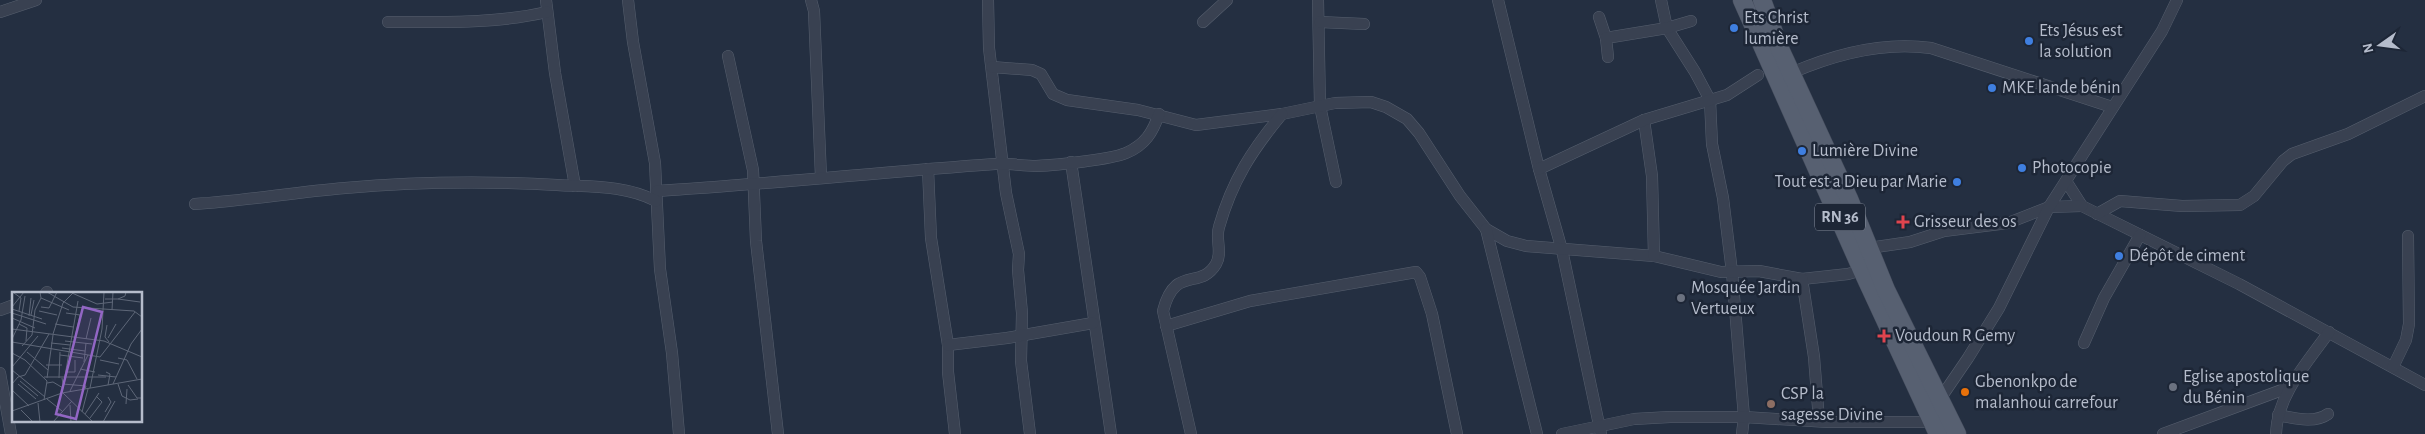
<svg xmlns="http://www.w3.org/2000/svg" width="2425" height="434" font-family="'Alegreya Sans',sans-serif">
	<rect width="100%" height="100%" fill="#242f41"/>
	<g fill="none" stroke-linecap="round" stroke-linejoin="round">
		<g stroke="#565f6e" stroke-width="12">
			<g id="minor">
				<path d="M 546,0 L 555,73 L 575,186"/>
				<path d="M 628,0 L 633,42 L 655,163 L 660,269 L 672,353 L 679,434"/>
				<path d="M 811,0 L 814,11 L 821,177"/>
				<path d="M 988,0 L 989,48 L 1006,193 L 1019,254 L 1018,270 L 1022,313 L 1021,361 L 1030,434"/>
				<path d="M 1318,0 L 1320,106 L 1336,182"/>
				<path d="M 1498,0 L 1539,169 L 1562,250 L 1601,434"/>
				<path d="M 1661,0 L 1667,28 L 1695,72 L 1710,100 L 1712,144 L 1723,198 L 1732,272 L 1744,417 L 1742,434"/>
				<path d="M 0,12 L 36,0"/>
				<path d="M 1599,17 L 1606,38"/>
				<path d="M 388,22 C 442,22 495,24 547,12"/>
				<path d="M 1203,22 L 1227,0"/>
				<path d="M 1320,22 L 1364,24"/>
				<path d="M 728,56 L 753,170 L 756,241 L 778,434"/>
				<path d="M 1608,57 L 1606,38 L 1667,28 L 1691,21"/>
				<path d="M 992,67 L 1032,70 L 1041,74 L 1053,94 L 1067,100 L 1138,110 L 1196,125 L 1282,114 L 1335,103 L 1371,102 L 1386,107 L 1407,119 L 1419,133 L 1460,196 L 1486,229 L 1507,241 L 1526,246 L 1654,256 L 1721,272 L 1759,271 L 1802,279 L 1848,274 L 1862,270"/>
				<path d="M 1791,73 C 1835,54 1883,41 1931,48 L 2112,107"/>
				<path d="M 1644,120 L 1652,176 L 1654,256"/>
				<path d="M 1071,162 L 1111,434"/>
				<path d="M 928,169 L 931,238 L 948,345 L 948,372 L 955,434"/>
				<path d="M 1539,169 L 1644,120 L 1727,95 L 1758,75"/>
				<path d="M 2066,181 L 2082,206 L 2239,284 L 2425,385"/>
				<path d="M 657,191 C 770,184 882,172 995,164 C 1009,163 1022,166 1036,166 C 1056,165 1109,160 1126,153 C 1145,145 1153,132 1159,114"/>
				<path d="M 195,204 C 245,201 295,192 345,188 C 415,182 486,181 557,185 C 591,187 625,185 656,201"/>
				<path d="M 2097,214 L 2120,201 L 2182,206 L 2240,205 L 2254,196 L 2283,161 L 2292,154 L 2348,134 L 2425,96"/>
				<path d="M 1486,229 L 1537,434"/>
				<path d="M 1869,248 L 1910,242 L 1944,231 L 2008,223 L 2049,207 L 2082,206"/>
				<path d="M 1802,279 L 1814,357 L 1819,420"/>
				<path d="M 46,293 L 47,292"/>
				<path d="M 0,310 L 14,305"/>
				<path d="M 1166,326 L 1250,301 L 1416,272 L 1420,277 L 1432,314 L 1457,434"/>
				<path d="M 2084,343 L 2104,298 L 2140,235"/>
				<path d="M 948,345 L 1007,338 L 1093,323"/>
				<path d="M 2393,367 L 2406,340 L 2409,324 L 2408,236"/>
				<path d="M 0,373 L 11,434"/>
				<path d="M 1940,399 L 1968,358 L 1999,308 L 2049,207 L 2162,31 L 2177,0"/>
				<path d="M 2278,415 C 2294,418 2314,424 2328,414"/>
				<path d="M 1191,434 L 1163,311 C 1175,264 1200,291 1216,264 C 1223,252 1215,240 1219,227 C 1232,181 1252,150 1282,114"/>
				<path d="M 1562,434 L 1634,419 L 1670,417 L 1744,417 L 1828,422 L 1932,422"/>
				<path d="M 2163,434 L 2290,387"/>
				<path d="M 2276,434 C 2277,395 2307,363 2329,332"/>
			</g>
		</g>
		<g stroke="#424a5a" stroke-width="19">
			<g id="primary">
				<path d="M 1742,0 L 1862,270 L 1938,434"/>
				<path d="M 1762,0 L 1780,49 L 1849,199 L 1886,290 L 1957,434"/>
			</g>
		</g>
		<use href="#minor" stroke="#394151" stroke-width="11"/>
		<use href="#primary" stroke="#576071" stroke-width="18"/>
	</g>
	<g fill="#3f7fe0" stroke="#1d2636" stroke-width="2">
		<circle cx="1734" cy="28" r="5"/>
		<circle cx="2029" cy="41" r="5"/>
		<circle cx="1992" cy="88" r="5"/>
		<circle cx="1802" cy="151" r="5"/>
		<circle cx="2022" cy="168" r="5"/>
		<circle cx="1957" cy="182" r="5"/>
		<circle cx="2119" cy="256" r="5"/>
	</g>
	<g fill="#e0444e" stroke="#1d2636" stroke-width="2">
		<path d="M1900.5 214.5h5v5h5v5h-5v5h-5v-5h-5v-5h5z"/>
		<path d="M1881.5 328.5h5v5h5v5h-5v5h-5v-5h-5v-5h5z"/>
	</g>
	<g fill="#6b7280" stroke="#1d2636" stroke-width="2">
		<circle cx="1681" cy="298" r="5"/>
		<circle cx="2173" cy="387" r="5"/>
	</g>
	<circle fill="#e8710a" stroke="#1d2636" stroke-width="2" cx="1965" cy="392" r="5"/>
	<circle fill="#8d6e63" stroke="#1d2636" stroke-width="2" cx="1771" cy="404" r="5"/>
	<g text-anchor="middle" dominant-baseline="central" stroke-width="5" stroke-linejoin="round" paint-order="stroke">
		<rect fill="#1d2636" stroke="#878f9e" stroke-width="1" x="1815" y="203.5" width="50" height="27" rx="4"/>
		<g font-size="16" font-weight="bold" fill="#b5bccb">
			<text x="1840" y="217">RN 36</text>
		</g>
		<g font-size="18" fill="#b5bccb" stroke="#1d2636" text-anchor="start">
			<text x="1744" y="18">Ets Christ<tspan x="1744" dy="21">lumière</tspan></text>
			<text x="2039" y="31">Ets Jésus est<tspan x="2039" dy="21">la solution</tspan></text>
			<text x="2002" y="88">MKE lande bénin</text>
			<text x="1812" y="151">Lumière Divine</text>
			<text x="2032" y="168">Photocopie</text>
			<text x="1947" y="182" text-anchor="end">Tout est a Dieu par Marie</text>
			<text x="1914" y="222">Grisseur des os</text>
			<text x="2129" y="256">Dépôt de ciment</text>
			<text x="1691" y="288">Mosquée Jardin<tspan x="1691" dy="21">Vertueux</tspan></text>
			<text x="1895" y="336">Voudoun R Gemy</text>
			<text x="2183" y="377">Eglise apostolique<tspan x="2183" dy="21">du Bénin</tspan></text>
			<text x="1975" y="382">Gbenonkpo de<tspan x="1975" dy="21">malanhoui carrefour</tspan></text>
			<text x="1781" y="394">CSP la<tspan x="1781" dy="21">sagesse Divine</tspan></text>
		</g>
	</g>
	<g transform="translate(12 292)">
		<rect width="130" height="130" fill="#242f41"/>
		<path fill="none" stroke="#5e6778" stroke-width="1" d="M 28,0 L 29,6 L 57,18M 35,0 L 61,15 L 122,19 L 130,25M 2,1 L 9,6 L 7,19M 60,1 L 85,12 L 101,10M 93,7 L 106,7 L 113,4 L 114,0M 106,7 L 128,10M 0,15 L 12,0M 29,15 L 37,16 L 45,0M 0,17 L 30,27M 100,18 L 101,0M 27,19 L 45,23M 0,21 L 34,32M 54,21 L 68,23 L 63,45M 19,23 L 22,8M 17,24 L 19,6M 0,26 L 23,36M 7,32 L 15,36 L 14,49M 43,32 L 61,35M 95,33 L 93,45 L 97,50M 0,37 L 92,49 L 130,65M 41,42 L 51,11 L 62,0M 96,46 L 104,32M 0,47 L 9,28 L 13,4M 74,47 L 79,26M 53,49 L 80,52M 0,50 L 88,65M 39,51 L 58,53M 10,54 L 20,43 L 23,18 L 29,6M 50,56 L 73,59M 15,60 L 36,78M 0,61 L 13,68 L 35,89 L 32,108M 48,63 L 71,66M 88,65 L 123,20M 106,66 L 115,68 L 125,87M 88,68 L 107,72M 72,70 L 74,51M 34,73 L 50,73M 0,75 L 26,44M 68,77 L 83,80M 0,78 L 33,105M 54,80 L 63,80 L 63,68M 94,80 L 98,82 L 96,93M 86,83 L 104,85M 32,85 L 94,85M 35,86 L 41,43M 47,86 L 48,60M 50,86 L 51,92 L 74,94 L 73,97M 8,89 L 26,104M 35,91 L 41,90 L 51,96M 0,92 L 6,85 L 13,83 L 37,42M 6,92 L 24,107M 101,92 L 119,52 L 130,37M 106,92 L 110,104 L 118,108 L 126,107M 116,93 L 125,106 L 130,106M 78,96 L 90,37 L 92,0M 0,98 L 17,114M 58,99 L 76,63M 50,101 L 66,9M 51,101 L 81,130M 35,107 L 50,119M 26,111 L 28,130M 114,112 L 115,97M 58,113 L 59,130M 9,118 L 21,130M 0,119 L 50,101 L 130,87M 70,120 L 76,97M 93,120 L 99,110 L 96,105M 73,122 L 87,101M 78,126 L 90,110 L 84,104M 41,130 L 60,109M 91,130 L 103,109"/>
		<path fill="#9266c4" fill-opacity="0.15" stroke="#9266c4" stroke-width="2.5" d="M 71,15 L 90,20 L 64,127 L 44,122 Z"/>
		<rect width="130" height="130" fill="none" stroke="#b5bccb" stroke-width="2.5"/>
	</g>
	<g transform="translate(2380 45) rotate(256)" stroke="#1d2636" stroke-width="4" paint-order="stroke">
	<path d="M0-4L9 19L0 12L-9 19Z" fill="#b5bccb"/>
	<text y="-8" font-size="14" font-weight="bold" text-anchor="middle" fill="#b5bccb">N</text>
	</g>
</svg>
